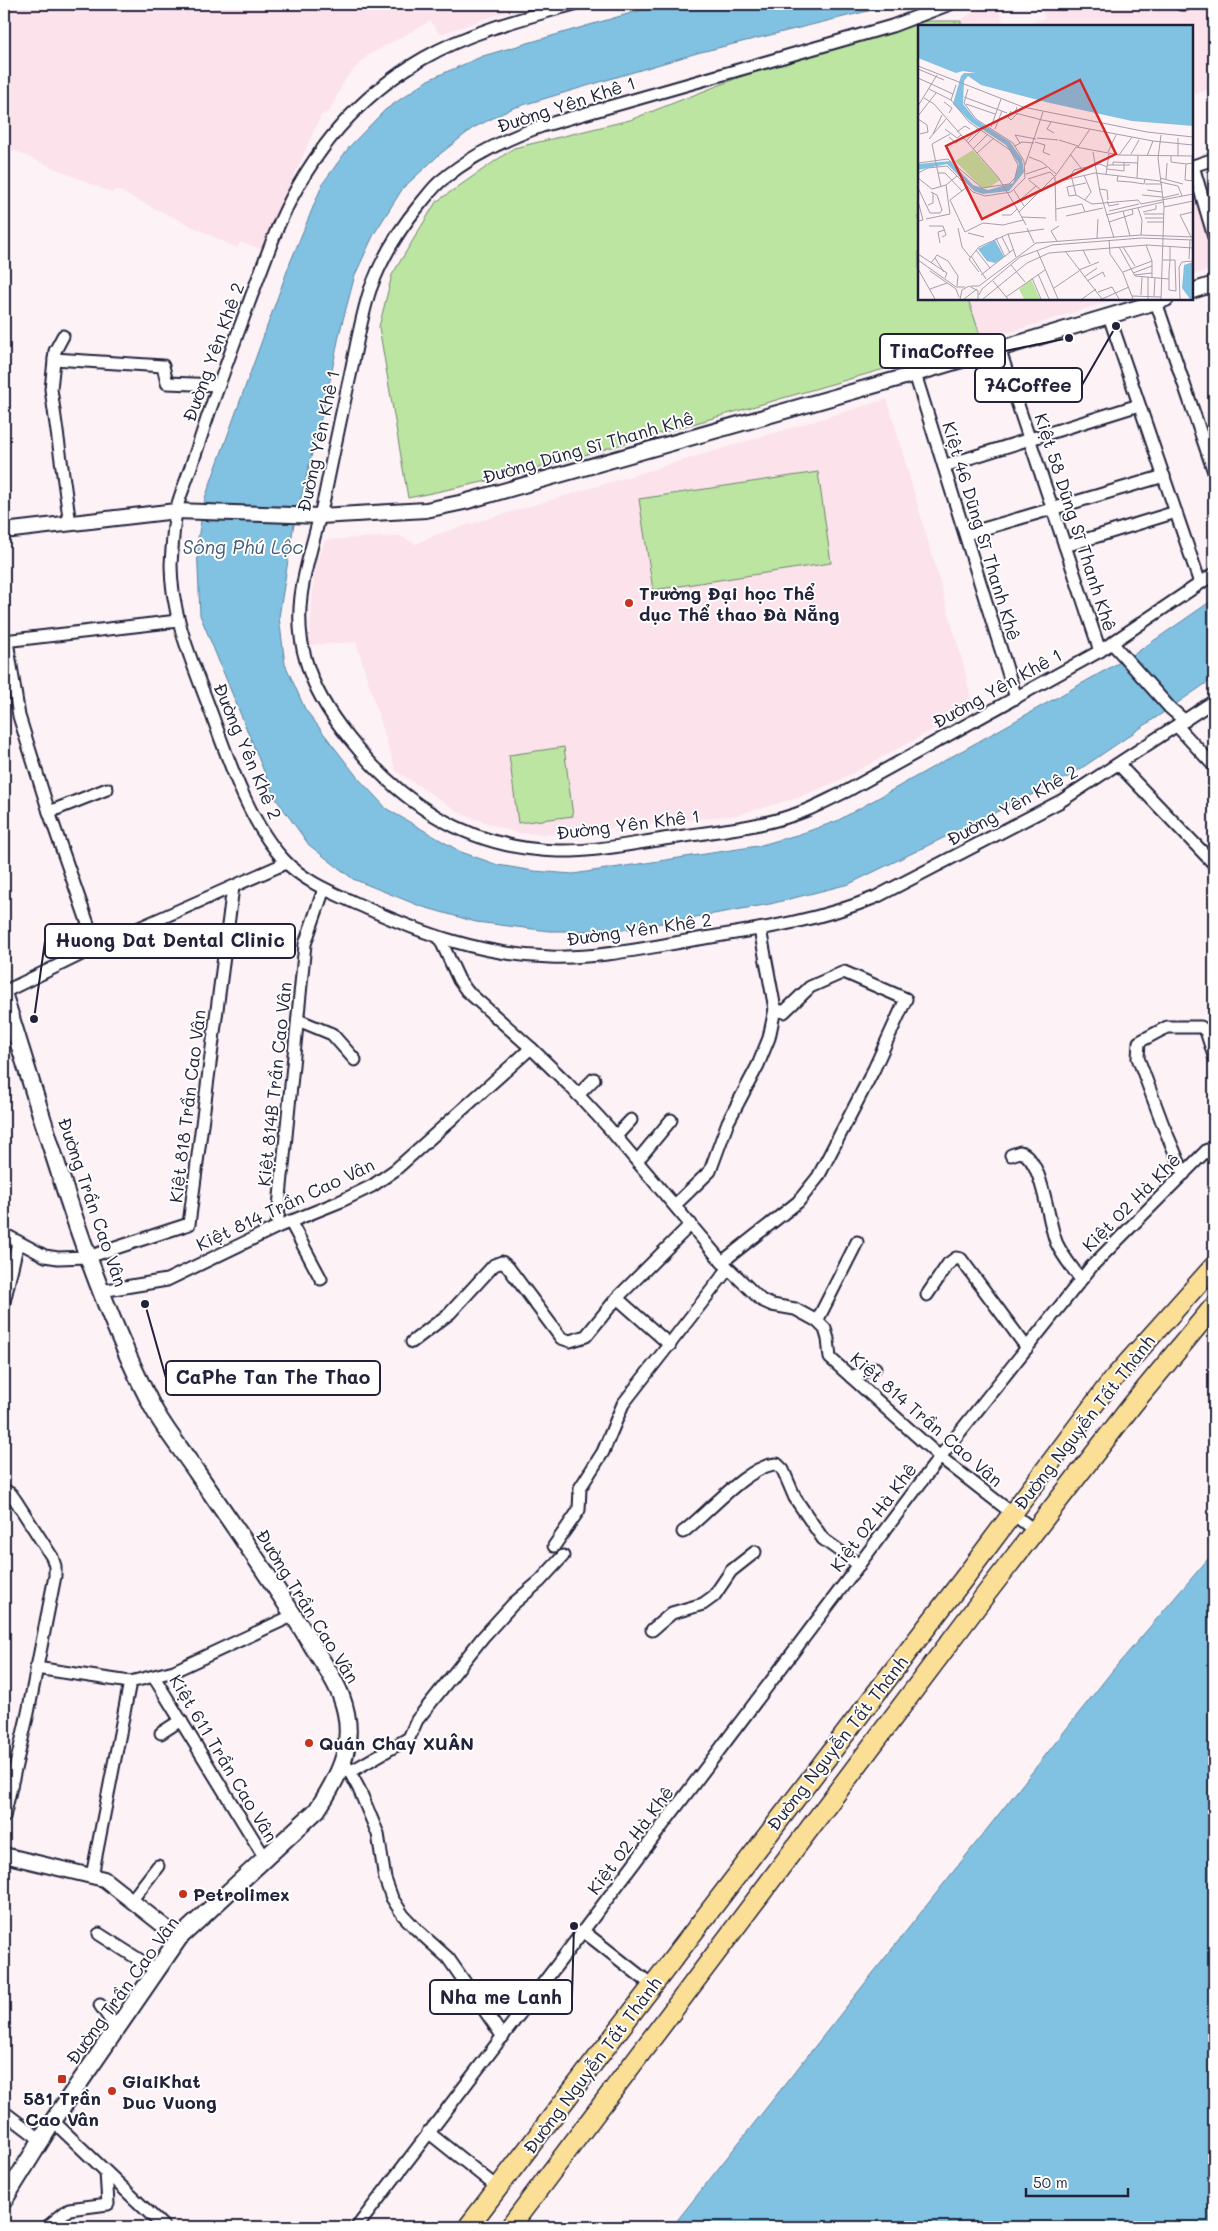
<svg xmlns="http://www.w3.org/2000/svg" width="1218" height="2231" font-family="Mali,sans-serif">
	<rect width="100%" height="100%" fill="#fdf2f6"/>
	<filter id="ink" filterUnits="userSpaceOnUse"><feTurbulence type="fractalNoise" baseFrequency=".02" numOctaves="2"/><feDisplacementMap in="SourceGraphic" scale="10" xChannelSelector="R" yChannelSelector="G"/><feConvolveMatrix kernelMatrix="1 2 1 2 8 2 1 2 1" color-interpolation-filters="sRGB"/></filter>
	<g filter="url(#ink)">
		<g fill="#fbe2eb">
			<path d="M 4,4 L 516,4 L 509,11 L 440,34 L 430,21 L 367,56 L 345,79 L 329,112 L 321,115 L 261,249 L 240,242 L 237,248 L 115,189 L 112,193 L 4,146 Z"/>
			<path d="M 982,4 L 997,4 L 1004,26 L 961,26 L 961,21 Z"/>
			<path d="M 1036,4 L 1175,4 L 1177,10 L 1214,4 L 1214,88 L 1192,95 L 1192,26 L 1020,26 L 1046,18 Z"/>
			<path d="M 1192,162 L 1214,238 L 1214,268 L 1192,275 Z"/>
			<path d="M 968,299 L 1117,299 L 982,341 Z"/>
			<path d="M 887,399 L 963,663 L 973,708 L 838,781 L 797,798 L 737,815 L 552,834 L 517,833 L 464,815 L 396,771 L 356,642 L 309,645 L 315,564 L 326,540 L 400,536 L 416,544 L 438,534 Z"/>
		</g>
		<g fill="#bce5a2" stroke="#6f846e">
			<path d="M 923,21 L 961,21 L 961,26 L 919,26 L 919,299 L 968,299 L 982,341 L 511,476 L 408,498 L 379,327 L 392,275 L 436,202 L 514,148 L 630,120 L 768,66 Z"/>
			<path d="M 818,472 L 831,563 L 653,590 L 639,499 Z"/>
			<path d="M 564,747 L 573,816 L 518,823 L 509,755 Z"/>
		</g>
		<g fill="#81c2e2" stroke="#5b829f">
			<path d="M 662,4 L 889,4 L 868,11 L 697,53 L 513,108 L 473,128 L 440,154 L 403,188 L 374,234 L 355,275 L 340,331 L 328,390 L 293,529 L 279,617 L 285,664 L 305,709 L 334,747 L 358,778 L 387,809 L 461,852 L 498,865 L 534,871 L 573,874 L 758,846 L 800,834 L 837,821 L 1136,653 L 1214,599 L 1214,678 L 1070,776 L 849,884 L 770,904 L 617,931 L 549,931 L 476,922 L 420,906 L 353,879 L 309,845 L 274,796 L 200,615 L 197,544 L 205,498 L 290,263 L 323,183 L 350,146 L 385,110 L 428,80 L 483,56 Z"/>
			<path d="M 1214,1552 L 1214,2227 L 672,2227 L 1113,1670 Z"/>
		</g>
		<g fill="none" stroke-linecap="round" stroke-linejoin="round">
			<g stroke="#22223b" stroke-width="15">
				<g id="minor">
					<path d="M 574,4 C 524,18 469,32 424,58 C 358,96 310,154 279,224 C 255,284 233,346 211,407 C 203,430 196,453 188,475 C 184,487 178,500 176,512 C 173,529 172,548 171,565 C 171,617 194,666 212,715 C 229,762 250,824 284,860 C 304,882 336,894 362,906 C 423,934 482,955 550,957 C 603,959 658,945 711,937 C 768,928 823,919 876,897 L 1061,801 L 1214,701"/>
					<path d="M 950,4 L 892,26 L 542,126 C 505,139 472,155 442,180 C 434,186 428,195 421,203 C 400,228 381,260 370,290 C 361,318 356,348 350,376 C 341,416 333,455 325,494 C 313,552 288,601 306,661 C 314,689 331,716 349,738 C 402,805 470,849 558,851 C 596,852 634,843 671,838 C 715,831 766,827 807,810 C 821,804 834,797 847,791 L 1100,651 L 1214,574"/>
					<path d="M 1181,4 L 1186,4"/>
					<path d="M 1214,159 L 1193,166 L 1214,237"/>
					<path d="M 1156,302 L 1214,472"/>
					<path d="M 1109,316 L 1200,583"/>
					<path d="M 63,336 L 55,351 L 51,389 L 70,524"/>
					<path d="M 999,348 L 1100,651"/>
					<path d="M 54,359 L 163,366 L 167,383 L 219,385"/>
					<path d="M 915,374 L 1016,698"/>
					<path d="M 944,466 L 1139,405"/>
					<path d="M 966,534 L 1164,476"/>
					<path d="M 1065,546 L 1176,512"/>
					<path d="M 4,641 L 178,621"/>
					<path d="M 7,641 L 19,716 L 49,812 L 96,947"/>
					<path d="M 1112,643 L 1170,708 L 1185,721"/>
					<path d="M 1177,726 L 1214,766"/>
					<path d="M 1119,765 L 1214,864"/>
					<path d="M 49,812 L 107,789"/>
					<path d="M 440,939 L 459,980 L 467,991 L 531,1048 L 568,1084 L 608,1127 L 722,1262 L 761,1300 L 772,1305 L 795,1309 L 817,1321 L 825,1329 L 828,1339 L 830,1358 L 940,1457 L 1035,1531"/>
					<path d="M 4,992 L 96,947 L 286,863"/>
					<path d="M 298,1020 L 332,1034 L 355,1060"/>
					<path d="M 578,1095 L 594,1079"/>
					<path d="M 616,1136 L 631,1120"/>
					<path d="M 1011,1155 L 1020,1152 C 1043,1157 1048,1226 1057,1244 C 1063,1257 1073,1268 1081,1280"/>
					<path d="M 637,1161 L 671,1120"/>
					<path d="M 1184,1174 L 1163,1125 L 1138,1058 L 1139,1042 L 1167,1027 L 1201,1027 L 1206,1031 L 1214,1056"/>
					<path d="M 675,1205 L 710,1171 L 728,1122 L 758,1065 L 769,1038 L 775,1009 L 760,929"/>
					<path d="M 290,1221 L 321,1279"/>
					<path d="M 277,1227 L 305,944 L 324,889"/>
					<path d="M 4,1234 L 45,1256 L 58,1258 L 88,1257 L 189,1224 L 233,887"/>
					<path d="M 722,1262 L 798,1202 L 818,1177 L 874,1069 L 906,999 L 844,972 L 810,987 L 784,1012 L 775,1009"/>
					<path d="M 101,1291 L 167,1280 L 277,1227 L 339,1202 L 372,1186 L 395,1170 L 531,1048"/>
					<path d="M 927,1295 L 948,1264 L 956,1258 L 961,1259 L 1027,1348"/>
					<path d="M 617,1298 L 670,1345"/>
					<path d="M 4,1302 L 18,1242"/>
					<path d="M 817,1321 L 857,1242"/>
					<path d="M 412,1342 L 450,1313 L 494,1265 L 502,1262 L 508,1267 L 561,1338 L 570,1341 L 586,1336 L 617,1298 L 691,1224"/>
					<path d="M 851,1377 L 875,1368"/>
					<path d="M 4,1490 L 11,1494 L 16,1501 L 52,1557 L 55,1566 L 55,1576 L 28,1713 L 4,1817"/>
					<path d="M 683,1532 C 706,1515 749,1464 777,1464 L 783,1470 L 795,1498 L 823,1539 L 859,1565"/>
					<path d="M 554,1546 L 579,1510 L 580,1488 L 603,1452 L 623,1404 L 728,1269"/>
					<path d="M 652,1630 L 672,1613 L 703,1604 L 714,1596 L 731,1571 L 755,1552"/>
					<path d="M 36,1668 L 130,1682 L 174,1671 L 294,1615"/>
					<path d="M 154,1677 L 265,1858"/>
					<path d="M 161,1733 L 181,1720"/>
					<path d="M 344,1761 L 359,1789 L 378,1834 L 385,1879 L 392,1898 L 403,1915 L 417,1930 L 448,1958 L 503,2037"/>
					<path d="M 350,1772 L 409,1738 L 417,1720 L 483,1637 L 513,1604 L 540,1581 L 563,1556"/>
					<path d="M 92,1876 L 130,1682"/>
					<path d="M 131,1901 L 158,1866"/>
					<path d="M 583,1931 L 653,1986"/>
					<path d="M 99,1934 L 157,1971"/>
					<path d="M 100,2005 L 117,2029"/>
					<path d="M 4,2112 L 41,2140"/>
					<path d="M 53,2121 L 164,2227"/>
					<path d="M 428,2132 L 498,2188"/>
					<path d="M 47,2227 L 69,2209 L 108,2204 L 106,2172"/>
					<path d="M 357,2227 L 583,1931 L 940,1457 L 1092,1266 L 1207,1150 L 1214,1157"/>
				</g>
			</g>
			<g stroke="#22223b" stroke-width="18">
				<g id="tertiary">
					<path d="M 1192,291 L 1214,284"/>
					<path d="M 4,531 L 176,511 L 320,516 L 426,510 L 464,502 L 915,374 L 1166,299"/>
					<path d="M 4,1855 L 104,1879 L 179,1938"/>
				</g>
			</g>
			<g stroke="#22223b" stroke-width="20">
				<path id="secondary" d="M 4,996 C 48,1133 85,1274 150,1402 C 162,1427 183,1451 198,1474 C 235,1528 273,1581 307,1637 C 318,1656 333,1675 341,1696 C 358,1740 341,1774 317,1810 L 179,1938 L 53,2121 L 4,2200"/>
			</g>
			<g stroke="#22223b" stroke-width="22">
				<g id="primary">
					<path d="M 468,2227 L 965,1577 L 1113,1379 L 1214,1266"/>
					<path d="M 510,2227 L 986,1594 L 1133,1404 L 1214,1306"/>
				</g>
			</g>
			<use href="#minor" stroke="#fff" stroke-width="11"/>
			<use href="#tertiary" stroke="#fff" stroke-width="14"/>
			<use href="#secondary" stroke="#fff" stroke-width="16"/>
			<use href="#primary" stroke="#fbdf96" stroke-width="19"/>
		</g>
	</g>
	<g fill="#c8321e" stroke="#fff" stroke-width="2">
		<circle cx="629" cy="603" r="5"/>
		<circle cx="309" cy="1743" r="5"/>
		<circle cx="183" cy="1894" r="5"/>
		<rect x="57" y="2074" width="10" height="10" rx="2.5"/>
		<circle cx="112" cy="2091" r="5"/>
	</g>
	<g text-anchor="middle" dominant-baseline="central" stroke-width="4" stroke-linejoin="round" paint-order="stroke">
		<g font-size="18" fill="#22223b" stroke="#fff">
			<text transform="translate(566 104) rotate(-18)">Đường Yên Khê 1</text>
			<text transform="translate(213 352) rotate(-70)">Đường Yên Khê 2</text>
			<text transform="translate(318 441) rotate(-78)">Đường Yên Khê 1</text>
			<text transform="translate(588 447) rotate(-16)">Đường Dũng Sĩ Thanh Khê</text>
			<text transform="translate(1076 522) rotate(72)">Kiệt 58 Dũng Sĩ Thanh Khê</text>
			<text transform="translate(982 531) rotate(73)">Kiệt 46 Dũng Sĩ Thanh Khê</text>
			<text transform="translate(997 688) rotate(-29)">Đường Yên Khê 1</text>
			<text transform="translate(248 751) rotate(67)">Đường Yên Khê 2</text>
			<text transform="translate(1012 805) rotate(-29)">Đường Yên Khê 2</text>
			<text transform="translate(628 824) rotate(-7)">Đường Yên Khê 1</text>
			<text transform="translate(639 929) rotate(-8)">Đường Yên Khê 2</text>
			<text transform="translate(274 1084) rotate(-84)">Kiệt 814B Trần Cao Vân</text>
			<text transform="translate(187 1106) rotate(-83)">Kiệt 818 Trần Cao Vân</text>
			<text transform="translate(93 1202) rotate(71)">Đường Trần Cao Vân</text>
			<text transform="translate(1131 1202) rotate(-45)">Kiệt 02 Hà Khê</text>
			<text transform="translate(285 1204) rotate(-25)">Kiệt 814 Trần Cao Vân</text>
			<text transform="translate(927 1419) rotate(41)">Kiệt 814 Trần Cao Vân</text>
			<text transform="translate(1084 1422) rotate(-52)">Đường Nguyễn Tất Thành</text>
			<text transform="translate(873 1517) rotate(-53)">Kiệt 02 Hà Khê</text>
			<text transform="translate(308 1606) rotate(58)">Đường Trần Cao Vân</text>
			<text transform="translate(837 1743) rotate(-52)">Đường Nguyễn Tất Thành</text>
			<text transform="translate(224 1758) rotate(59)">Kiệt 611 Trần Cao Vân</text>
			<text transform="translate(630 1840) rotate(-53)">Kiệt 02 Hà Khê</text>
			<text transform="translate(122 1990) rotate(-54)">Đường Trần Cao Vân</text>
			<text transform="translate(592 2065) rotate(-53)">Đường Nguyễn Tất Thành</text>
		</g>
		<g font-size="18" font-weight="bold" fill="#22223b" stroke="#fff" text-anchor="start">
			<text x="639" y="593">Trường Đại học Thể<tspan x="639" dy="21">dục Thể thao Đà Nẵng</tspan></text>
			<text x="319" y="1743">Quán Chay XUÂN</text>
			<text x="193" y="1894">Petrolimex</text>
			<text x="122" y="2081">GiaiKhat<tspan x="122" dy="21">Duc Vuong</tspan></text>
			<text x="62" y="2098" text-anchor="middle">581 Trần<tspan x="62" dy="21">Cao Vân</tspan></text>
		</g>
		<g font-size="19" font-style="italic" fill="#435a75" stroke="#fff">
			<text x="243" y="546">Sông Phú Lộc</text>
		</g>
	</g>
	<g transform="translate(918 25)">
		<rect width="275" height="275" fill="#fdf2f6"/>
		<path d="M 55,125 L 82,155 L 72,162 L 63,162 L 37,136 ZM 113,254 L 122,274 L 106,274 L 101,264 Z" fill="#bce5a2"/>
		<path d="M 0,1 L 275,1 L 275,101 L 214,96 L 132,78 L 63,60 L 50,51 L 46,56 L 45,79 L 57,94 L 92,117 L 104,134 L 106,147 L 91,166 L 65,169 L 56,166 L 29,139 L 0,145 L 0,139 L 32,136 L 55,160 L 70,165 L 95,158 L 101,139 L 88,120 L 53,97 L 35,79 L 43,51 L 46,48 L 58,48 L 45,46 L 38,48 L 0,33 ZM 77,215 L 86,232 L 77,238 L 69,236 L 60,224 ZM 275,237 L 275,274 L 272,274 L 264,263 L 266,240 Z" fill="#81c2e2"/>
		<path fill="none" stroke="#a59fab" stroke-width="1" d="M 0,41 L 105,82 L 229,107 L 275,112M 0,44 L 26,55M 0,53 L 35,69M 11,64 L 33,75M 46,72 L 89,88M 6,73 L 16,79 L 80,152 L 101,187M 33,75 L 38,60M 26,77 L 34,83 L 31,88M 48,79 L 77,89M 0,81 L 19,50M 99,82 L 97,88 L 124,95 L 235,116 L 275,120M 93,86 L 90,92 L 93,95 L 100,88M 0,91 L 18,68M 0,94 L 9,100 L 10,107 L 2,109M 133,97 L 129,104 L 136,108M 73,102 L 83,74M 27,104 L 39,113 L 43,110M 77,104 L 84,86M 39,107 L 47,101 L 52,104M 15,109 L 24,90M 31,112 L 38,118 L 44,112M 119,113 L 140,115M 11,114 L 28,94M 141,115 L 160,121M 48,116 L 60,103M 117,117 L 127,120 L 125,127 L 132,130M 50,118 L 63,105M 102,118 L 97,110 L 118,114M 97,121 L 104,117 L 116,118M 160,122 L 172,104M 55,124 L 70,109M 175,127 L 182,167 L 196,213M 190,127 L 198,110M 59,128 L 76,113M 152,129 L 163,143M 213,129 L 221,115M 201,130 L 214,112M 229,131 L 235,116M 253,131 L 253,137 L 268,139M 260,131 L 260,113M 111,132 L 124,137 L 138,149M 0,138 L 30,134 L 64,163 L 91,159 L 97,153 L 100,140 L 92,125 L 51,97 L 33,75M 275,138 L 268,139 L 267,155 L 275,156M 107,140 L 125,87M 189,140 L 212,140M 195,140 L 195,137 L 220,138M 189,144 L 206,146 L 206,137M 0,148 L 10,143 L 29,141 L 55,167 L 67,171 L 93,167 L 107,153 L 106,136 L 95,118 L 58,94 L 46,78 L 50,64M 20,148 L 27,148 L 44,166M 108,149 L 129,142M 188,149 L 191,129M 166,150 L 173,167 L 167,175M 200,151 L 199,156 L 213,157 L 226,159 L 227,154M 0,153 L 14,164 L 28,160 L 39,151M 219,153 L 220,131M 242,153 L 265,159M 110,154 L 132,147 L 137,152 L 138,196M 248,154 L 249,138M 111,155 L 123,165M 274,156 L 274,131M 138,157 L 177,148 L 242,156M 242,157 L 260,161 L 264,171M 168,158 L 149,162 L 151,171 L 158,170 L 174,179 L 220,175 L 223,179 L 275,169M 227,159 L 243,159M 23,162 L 14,119 L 32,109M 49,162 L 32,175 L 47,207 L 65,198 L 85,200 L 105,195M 0,163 L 12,188 L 22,188 L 24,185 L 19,170 L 13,167M 181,164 L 189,165 L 190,175M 96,165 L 106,181M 229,165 L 244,167M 158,170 L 153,150 L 156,145 L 182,139 L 189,142M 224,170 L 244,172M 244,173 L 261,169M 102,175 L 118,161M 0,176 L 5,195 L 1,196M 189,176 L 191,181 L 201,179M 10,180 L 15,178 L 15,168M 246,182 L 275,176M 220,183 L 224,195 L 223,210M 138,184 L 164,179 L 167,187M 191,186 L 221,179M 205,186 L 212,211M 225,187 L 238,184 L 238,180M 226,189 L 246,189M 84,190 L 93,190 L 99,184M 188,190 L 245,177M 148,191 L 185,183M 103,192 L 128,193M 227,193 L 246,193M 8,194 L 32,189 L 28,160M 191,197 L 215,189 L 214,184M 229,197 L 246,197M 108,200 L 101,187 L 138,150 L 158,122 L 201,130 L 275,131M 11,201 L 25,201 L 28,210 L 24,212M 40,203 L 44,222 L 52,232M 109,203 L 116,218M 50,208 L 66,212M 90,209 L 98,232M 84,212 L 92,228M 273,212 L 262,190 L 275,187M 78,213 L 87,232M 179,213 L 180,194M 191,215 L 192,229 L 205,248 L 215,274M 139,216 L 133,206 L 141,201M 22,218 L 20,207 L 27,205M 228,220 L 234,236 L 234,252M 201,222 L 217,251 L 251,254M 205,222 L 217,241M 58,225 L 72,243M 119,225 L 140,274M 165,225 L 172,239M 147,226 L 184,274 L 211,262M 0,229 L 29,248 L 27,253M 53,231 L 68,254M 17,233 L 26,247M 271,234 L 272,215M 0,235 L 38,262 L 47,262M 245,235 L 257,235 L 258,266 L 251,265 L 251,247 L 252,235 L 252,221M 13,238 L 19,230 L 30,236 L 40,251 L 39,261M 93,240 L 107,257M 0,244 L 17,274M 161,245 L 181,237M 12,246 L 38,264 L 41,272M 61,247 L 51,234 L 61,222 L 90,209 L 126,204M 205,247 L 234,236M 215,248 L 234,241M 120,249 L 131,274M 63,250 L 96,224M 216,250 L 234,248M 166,252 L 179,243M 230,252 L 230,274M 114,253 L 123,274M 75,256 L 90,274M 169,256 L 185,247 L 187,252M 53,261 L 61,261 L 118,218 L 223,210 L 275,212M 136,263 L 161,246M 12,264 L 29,258M 180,267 L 194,262 L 201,274M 61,270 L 64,264 L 102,232 L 134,220 L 224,213 L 275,215M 223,270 L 224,252M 214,271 L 243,272M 236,271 L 237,253M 88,272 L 127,245M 42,274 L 44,265 L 51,261 L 60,266 L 60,274M 46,274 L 59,264M 65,274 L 109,238 L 131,228 L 229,220 L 275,223M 164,274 L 178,264M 243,274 L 246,182 L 240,133 L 243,110M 262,274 L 261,242 L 264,237 L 275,236"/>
		<path fill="#d62828" fill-opacity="0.15" stroke="#d62828" stroke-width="2.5" d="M 162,55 L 198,129 L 64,194 L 28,121 Z"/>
		<rect width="275" height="275" fill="none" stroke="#22223b" stroke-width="2.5"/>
	</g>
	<path fill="none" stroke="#22223b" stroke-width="2" d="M1069 338L1005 351M1116 326L1082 385M34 1019L45 941M145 1304L166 1378M574 1926L572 1997"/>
	<g fill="#22223b" stroke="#fff" stroke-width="2">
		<circle cx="1069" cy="338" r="5"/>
		<circle cx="1116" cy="326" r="5"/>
		<circle cx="34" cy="1019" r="5"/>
		<circle cx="145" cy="1304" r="5"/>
		<circle cx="574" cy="1926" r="5"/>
	</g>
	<g fill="#fff" stroke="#22223b" stroke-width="2">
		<rect x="880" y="334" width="125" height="34" rx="5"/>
		<rect x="975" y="368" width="107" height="34" rx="5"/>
		<rect x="45" y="924" width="250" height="34" rx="5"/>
		<rect x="166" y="1361" width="214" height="34" rx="5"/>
		<rect x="430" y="1980" width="142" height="34" rx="5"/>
	</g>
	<g font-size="19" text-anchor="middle" font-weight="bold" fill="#22223b">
		<text x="942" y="358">TinaCoffee</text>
		<text x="1028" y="392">74Coffee</text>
		<text x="170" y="947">Huong Dat Dental Clinic</text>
		<text x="273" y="1384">CaPhe Tan The Thao</text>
		<text x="501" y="2004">Nha me Lanh</text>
	</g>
	<rect width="1218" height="2231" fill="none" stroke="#fff" stroke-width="20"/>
	<rect x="10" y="10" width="1198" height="2211" fill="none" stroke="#22223b" stroke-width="2" filter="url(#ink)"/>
	<path d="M1026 2188v8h102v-8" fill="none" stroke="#22223b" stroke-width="2.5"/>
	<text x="1033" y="2188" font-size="15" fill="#22223b" stroke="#ffffff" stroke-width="4" paint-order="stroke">50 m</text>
</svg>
